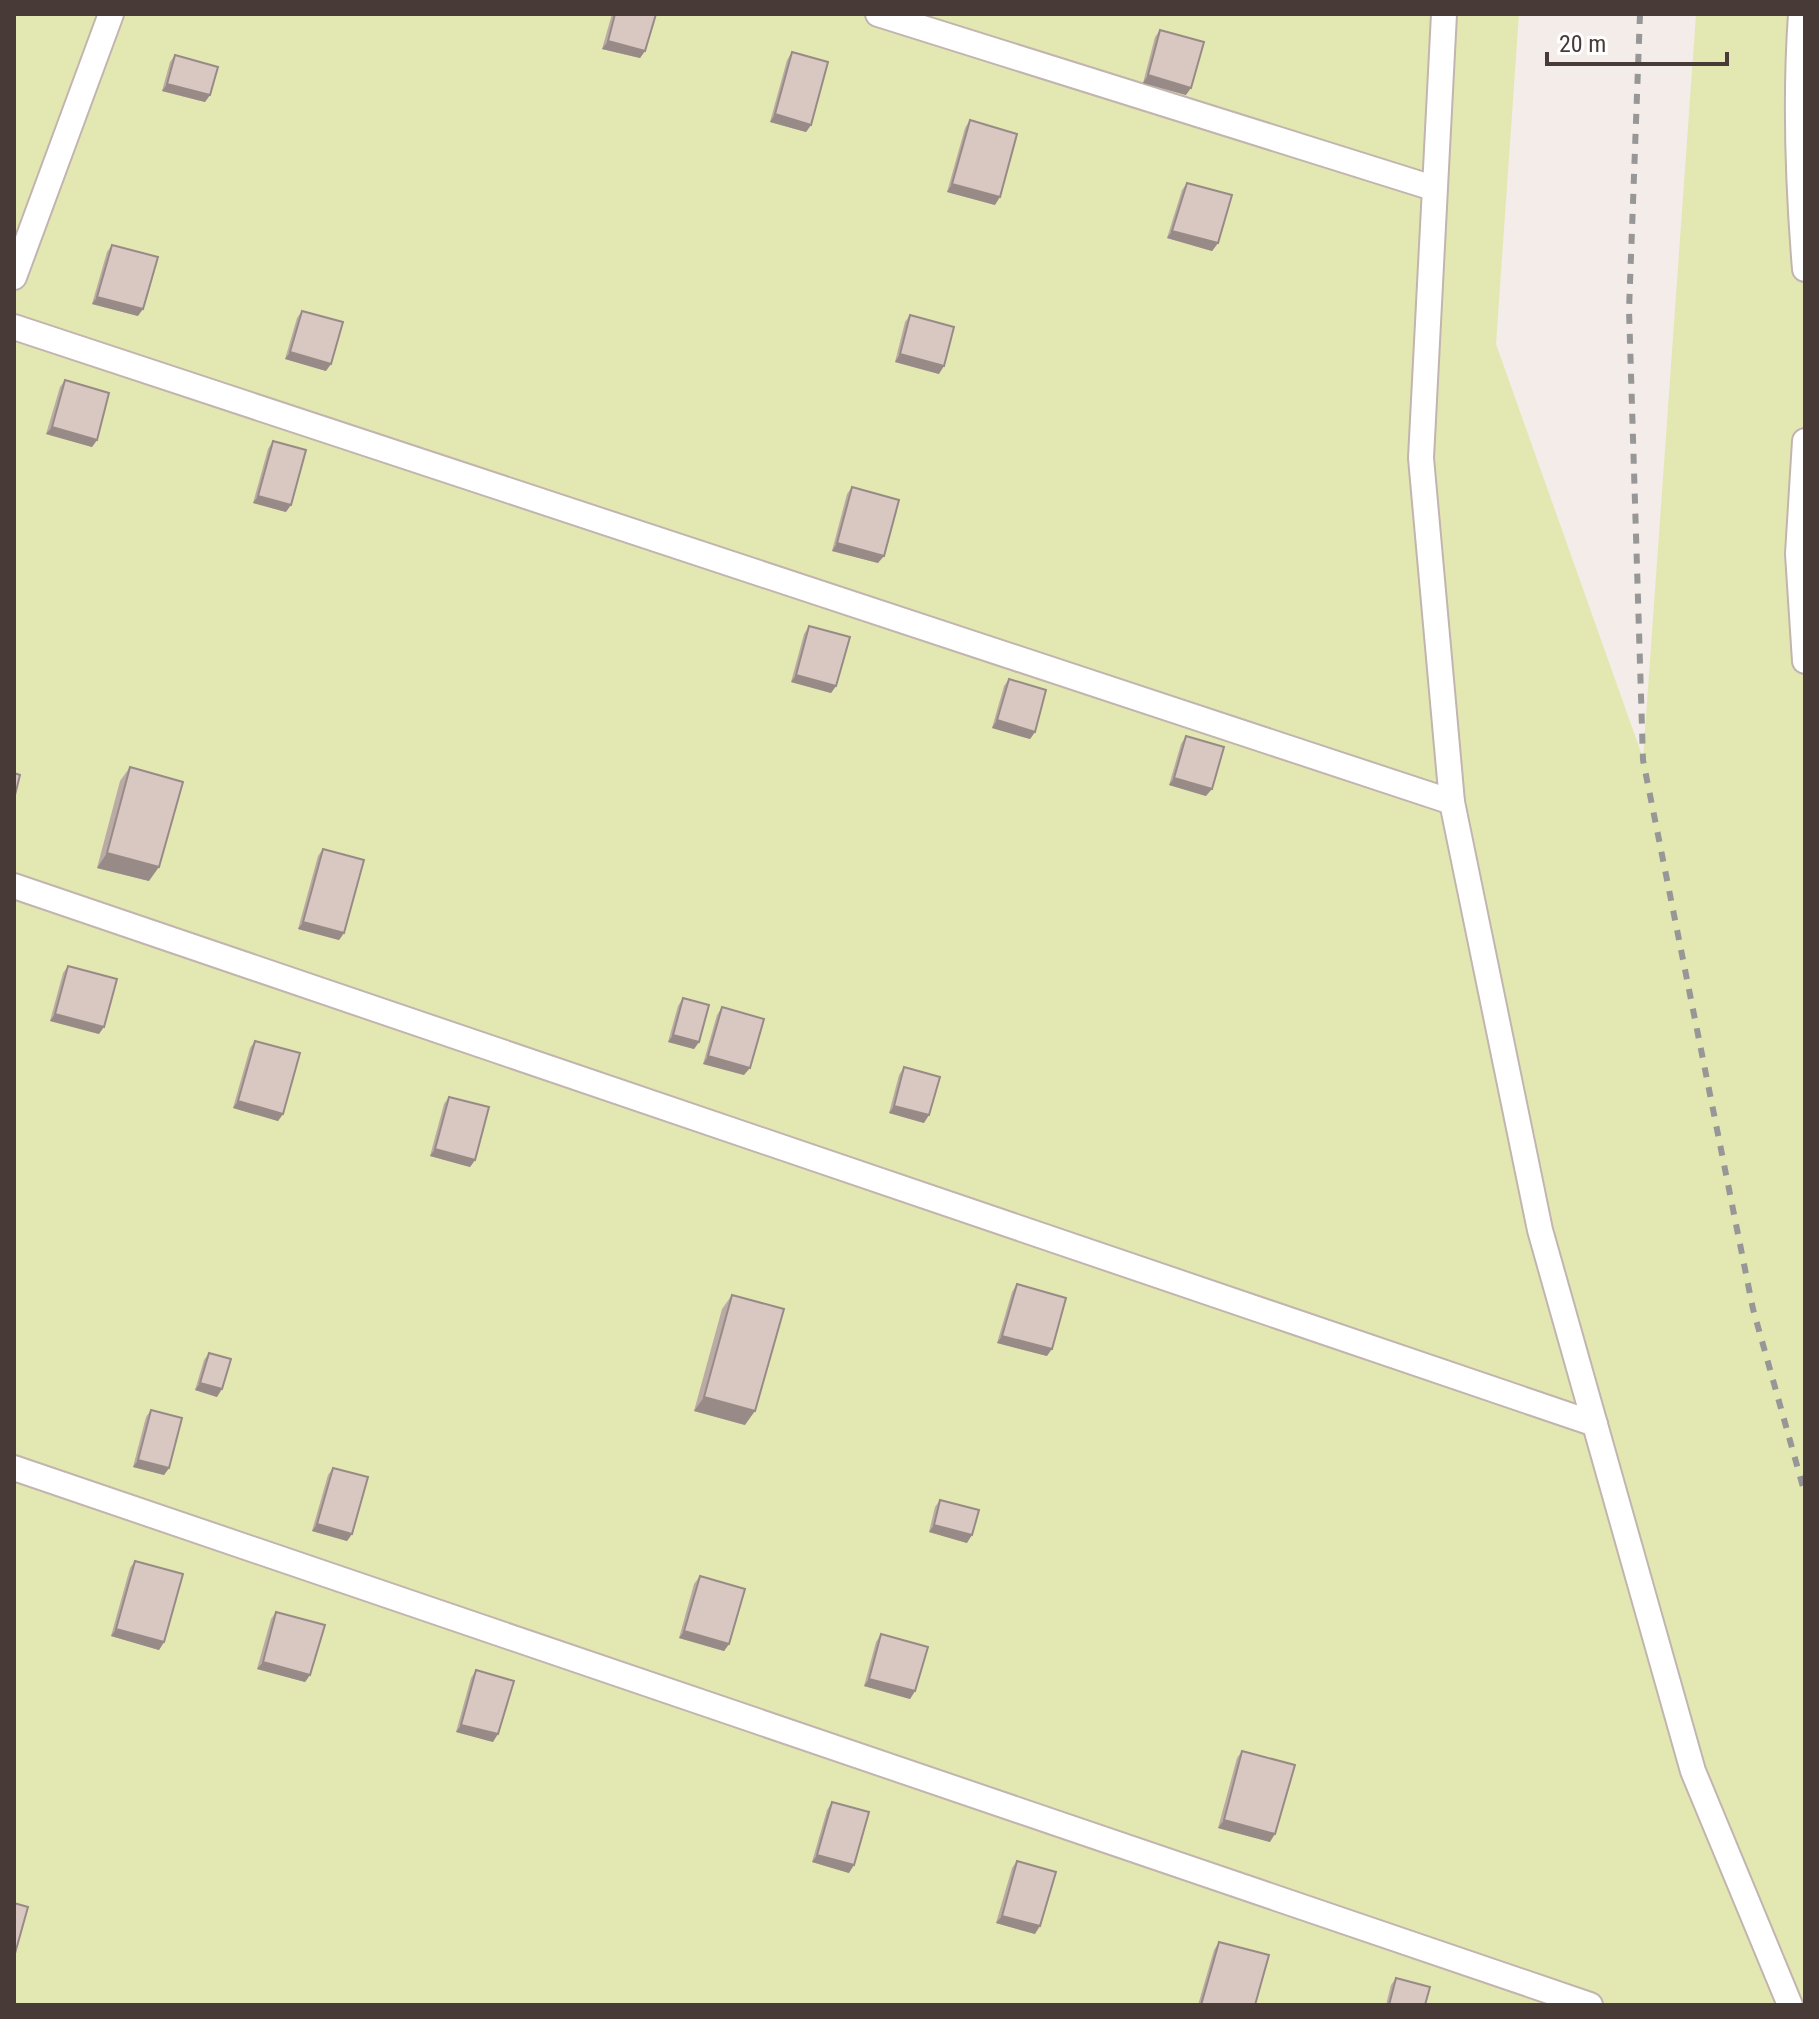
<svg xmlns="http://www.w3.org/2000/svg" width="1819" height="2019" font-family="'Roboto Condensed',sans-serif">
	<rect width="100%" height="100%" fill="#f4ece8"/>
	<path fill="#e3e8b2" d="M 14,14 L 1519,14 L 1496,344 L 1643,758 L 1696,14 L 1805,14 L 1805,2005 L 14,2005 Z"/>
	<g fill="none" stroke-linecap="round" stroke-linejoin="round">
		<g stroke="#c2b4ae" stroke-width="28">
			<g id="lane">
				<path d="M 878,14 L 1433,188"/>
				<path d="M 1444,14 L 1421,458 L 1452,802 L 1540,1230 L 1693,1771 L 1790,2005"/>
				<path d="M 1801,14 C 1795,99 1798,184 1805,269"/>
				<path d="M 14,277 L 111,14"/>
				<path d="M 14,327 L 1452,802"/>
				<path d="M 1805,441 L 1798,554 L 1805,661"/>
				<path d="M 14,886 L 1595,1424"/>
				<path d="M 14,1468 L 1590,2005"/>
			</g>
		</g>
		<use href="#lane" stroke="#fff" stroke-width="24"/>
		<path stroke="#979797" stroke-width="6" stroke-dasharray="10 10" stroke-linecap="butt" d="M 1640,14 L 1629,310 L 1643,760 L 1753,1309 L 1805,1494"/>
	</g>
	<g fill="#bbaba6">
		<path d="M 612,14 L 656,14 L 645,51 L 640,58 L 602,49 Z"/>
		<path d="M 1160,30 L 1186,95 L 1143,83 L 1155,37 Z"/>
		<path d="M 792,52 L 811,125 L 806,132 L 770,122 L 787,60 Z"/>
		<path d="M 175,55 L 210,95 L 205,102 L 162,91 L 170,62 Z"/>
		<path d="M 970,120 L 995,205 L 947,192 L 965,128 Z"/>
		<path d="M 1187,183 L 1218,243 L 1212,251 L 1167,238 L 1182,190 Z"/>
		<path d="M 112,245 L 138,316 L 92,304 L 107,252 Z"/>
		<path d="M 302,311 L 326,371 L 285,359 L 297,318 Z"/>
		<path d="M 910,315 L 939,374 L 895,362 L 905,322 Z"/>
		<path d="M 65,380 L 97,440 L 92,447 L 46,434 L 60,387 Z"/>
		<path d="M 273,441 L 286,512 L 253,503 L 268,449 Z"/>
		<path d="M 852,487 L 878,563 L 832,551 L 847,494 Z"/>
		<path d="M 809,626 L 836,686 L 831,693 L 791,682 L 804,634 Z"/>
		<path d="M 1009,679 L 1035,732 L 1030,739 L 992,728 L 1004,686 Z"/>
		<path d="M 1186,736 L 1206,796 L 1169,785 L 1181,744 Z"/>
		<path d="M 130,767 L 149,881 L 97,868 L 120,781 Z"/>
		<path d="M 323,849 L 344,933 L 339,940 L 298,929 L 318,856 Z"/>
		<path d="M 68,966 L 99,1034 L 50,1021 L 63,973 Z"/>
		<path d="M 683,998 L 699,1042 L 694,1049 L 668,1042 L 678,1006 Z"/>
		<path d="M 722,1007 L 744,1075 L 703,1064 L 717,1015 Z"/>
		<path d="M 255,1041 L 283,1114 L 278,1121 L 233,1108 L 250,1048 Z"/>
		<path d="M 904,1067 L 924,1123 L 889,1113 L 899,1075 Z"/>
		<path d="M 449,1097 L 475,1160 L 470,1167 L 430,1156 L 444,1104 Z"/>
		<path d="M 1017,1284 L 1047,1356 L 997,1343 L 1012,1292 Z"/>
		<path d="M 732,1295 L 745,1425 L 694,1411 L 722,1309 Z"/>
		<path d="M 209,1353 L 217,1397 L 195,1390 L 204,1360 Z"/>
		<path d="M 151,1410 L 169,1468 L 164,1475 L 133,1467 L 146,1417 Z"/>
		<path d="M 333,1468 L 352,1534 L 347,1541 L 312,1531 L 328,1475 Z"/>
		<path d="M 940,1500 L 967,1543 L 929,1532 L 935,1507 Z"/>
		<path d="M 135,1561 L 164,1642 L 159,1650 L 111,1636 L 130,1568 Z"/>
		<path d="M 700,1576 L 729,1644 L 724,1651 L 679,1638 L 694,1584 Z"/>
		<path d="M 276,1612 L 310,1675 L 305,1682 L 257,1669 L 271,1619 Z"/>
		<path d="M 881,1634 L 915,1691 L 910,1699 L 864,1686 L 876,1642 Z"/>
		<path d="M 476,1670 L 493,1742 L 456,1732 L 471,1678 Z"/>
		<path d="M 1242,1751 L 1270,1842 L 1218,1828 L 1237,1758 Z"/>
		<path d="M 832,1802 L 849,1873 L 812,1862 L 827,1810 Z"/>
		<path d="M 1017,1861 L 1035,1934 L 996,1923 L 1012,1868 Z"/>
		<path d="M 1219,1942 L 1255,2005 L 1198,2005 L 1214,1950 Z"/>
		<path d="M 1396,1978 L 1425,2005 L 1386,2005 L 1391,1985 Z"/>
	</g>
	<g fill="#988b87">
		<path d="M 608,41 L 645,51 L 640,58 L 602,49 Z"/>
		<path d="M 1148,75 L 1191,88 L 1186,95 L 1143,83 Z"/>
		<path d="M 167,84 L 210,95 L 205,102 L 162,91 Z"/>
		<path d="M 775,114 L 811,125 L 806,132 L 770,122 Z"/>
		<path d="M 952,184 L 1000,197 L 995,205 L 947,192 Z"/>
		<path d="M 1172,231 L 1218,243 L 1212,251 L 1167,238 Z"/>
		<path d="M 97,297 L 143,309 L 138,316 L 92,304 Z"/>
		<path d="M 290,352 L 331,364 L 326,371 L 285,359 Z"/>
		<path d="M 900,354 L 944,366 L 939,374 L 895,362 Z"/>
		<path d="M 52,427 L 97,440 L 92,447 L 46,434 Z"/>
		<path d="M 258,496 L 291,505 L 286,512 L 253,503 Z"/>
		<path d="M 837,543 L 884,556 L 878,563 L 832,551 Z"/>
		<path d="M 796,675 L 836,686 L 831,693 L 791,682 Z"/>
		<path d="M 997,720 L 1035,732 L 1030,739 L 992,728 Z"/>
		<path d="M 1174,778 L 1212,789 L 1206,796 L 1169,785 Z"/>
		<path d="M 107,853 L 159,867 L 149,881 L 97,868 Z"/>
		<path d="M 303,922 L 344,933 L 339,940 L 298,929 Z"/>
		<path d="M 55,1014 L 104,1027 L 99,1034 L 50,1021 Z"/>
		<path d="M 673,1035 L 699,1042 L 694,1049 L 668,1042 Z"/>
		<path d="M 708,1056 L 750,1068 L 744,1075 L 703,1064 Z"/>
		<path d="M 238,1101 L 283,1114 L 278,1121 L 233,1108 Z"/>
		<path d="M 894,1106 L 929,1115 L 924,1123 L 889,1113 Z"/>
		<path d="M 435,1149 L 475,1160 L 470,1167 L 430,1156 Z"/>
		<path d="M 1002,1336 L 1052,1349 L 1047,1356 L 997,1343 Z"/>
		<path d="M 200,1383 L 222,1389 L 217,1397 L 195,1390 Z"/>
		<path d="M 704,1397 L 755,1411 L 745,1425 L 694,1411 Z"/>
		<path d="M 138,1460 L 169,1468 L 164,1475 L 133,1467 Z"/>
		<path d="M 317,1524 L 352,1534 L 347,1541 L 312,1531 Z"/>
		<path d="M 934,1525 L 972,1535 L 967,1543 L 929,1532 Z"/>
		<path d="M 116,1629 L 164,1642 L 159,1650 L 111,1636 Z"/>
		<path d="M 684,1631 L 729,1644 L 724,1651 L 679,1638 Z"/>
		<path d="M 263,1662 L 310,1675 L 305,1682 L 257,1669 Z"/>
		<path d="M 869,1679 L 915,1691 L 910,1699 L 864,1686 Z"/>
		<path d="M 461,1725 L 498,1734 L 493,1742 L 456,1732 Z"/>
		<path d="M 1224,1820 L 1275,1834 L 1270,1842 L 1218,1828 Z"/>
		<path d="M 817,1855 L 854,1865 L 849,1873 L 812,1862 Z"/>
		<path d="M 1002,1916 L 1040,1926 L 1035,1934 L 996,1923 Z"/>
	</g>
	<g fill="#d9c7c1" stroke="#988b87" stroke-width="2">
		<path d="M 615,14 L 656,14 L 645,51 L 608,41 Z"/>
		<path d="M 1160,30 L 1204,42 L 1191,88 L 1148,75 Z"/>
		<path d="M 792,52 L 828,62 L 811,125 L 775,114 Z"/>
		<path d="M 175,55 L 218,67 L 210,95 L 167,84 Z"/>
		<path d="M 970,120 L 1017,134 L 1000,197 L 952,184 Z"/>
		<path d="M 1187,183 L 1232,195 L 1218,243 L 1172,231 Z"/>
		<path d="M 112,245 L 158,257 L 143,309 L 97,297 Z"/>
		<path d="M 302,311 L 343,322 L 331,364 L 290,352 Z"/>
		<path d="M 910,315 L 954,327 L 944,366 L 900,354 Z"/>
		<path d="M 65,380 L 109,393 L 97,440 L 52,427 Z"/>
		<path d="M 273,441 L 306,450 L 291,505 L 258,496 Z"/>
		<path d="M 852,487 L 899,500 L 884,556 L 837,543 Z"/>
		<path d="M 809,626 L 850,637 L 836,686 L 796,675 Z"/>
		<path d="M 1009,679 L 1046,690 L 1035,732 L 997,720 Z"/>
		<path d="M 1186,736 L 1224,747 L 1212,789 L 1174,778 Z"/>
		<path d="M 130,767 L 183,782 L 159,867 L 107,853 Z"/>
		<path d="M 14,773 L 20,775 L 14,799 Z"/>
		<path d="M 323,849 L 364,860 L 344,933 L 303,922 Z"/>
		<path d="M 68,966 L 117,979 L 104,1027 L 55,1014 Z"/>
		<path d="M 683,998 L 709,1005 L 699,1042 L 673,1035 Z"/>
		<path d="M 722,1007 L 764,1019 L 750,1068 L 708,1056 Z"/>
		<path d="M 255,1041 L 300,1053 L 283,1114 L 238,1101 Z"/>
		<path d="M 904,1067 L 940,1077 L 929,1115 L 894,1106 Z"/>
		<path d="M 449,1097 L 489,1107 L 475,1160 L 435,1149 Z"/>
		<path d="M 1017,1284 L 1066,1298 L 1052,1349 L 1002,1336 Z"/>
		<path d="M 732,1295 L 784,1309 L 755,1411 L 704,1397 Z"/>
		<path d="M 209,1353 L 231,1359 L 222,1389 L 200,1383 Z"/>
		<path d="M 151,1410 L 182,1418 L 169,1468 L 138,1460 Z"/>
		<path d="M 333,1468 L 368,1477 L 352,1534 L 317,1524 Z"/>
		<path d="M 940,1500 L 979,1510 L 972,1535 L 934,1525 Z"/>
		<path d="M 135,1561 L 183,1574 L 164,1642 L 116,1629 Z"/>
		<path d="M 700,1576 L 745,1589 L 729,1644 L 684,1631 Z"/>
		<path d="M 276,1612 L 325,1625 L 310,1675 L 263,1662 Z"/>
		<path d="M 881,1634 L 928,1647 L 915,1691 L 869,1679 Z"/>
		<path d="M 476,1670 L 514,1681 L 498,1734 L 461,1725 Z"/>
		<path d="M 1242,1751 L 1295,1765 L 1275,1834 L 1224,1820 Z"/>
		<path d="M 832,1802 L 869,1812 L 854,1865 L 817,1855 Z"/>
		<path d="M 1017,1861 L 1056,1872 L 1040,1926 L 1002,1916 Z"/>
		<path d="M 14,1903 L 28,1907 L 14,1957 Z"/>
		<path d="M 1219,1942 L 1269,1955 L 1255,2005 L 1201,2005 Z"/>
		<path d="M 1396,1978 L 1430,1987 L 1425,2005 L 1389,2005 Z"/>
	</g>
	<rect width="1819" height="2019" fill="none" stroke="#483b37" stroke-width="32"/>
	<path d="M1547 52v12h180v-12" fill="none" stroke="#483b37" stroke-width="4"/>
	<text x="1559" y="52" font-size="24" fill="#483b37" stroke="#ffffff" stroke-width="6" paint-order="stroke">20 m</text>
</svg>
